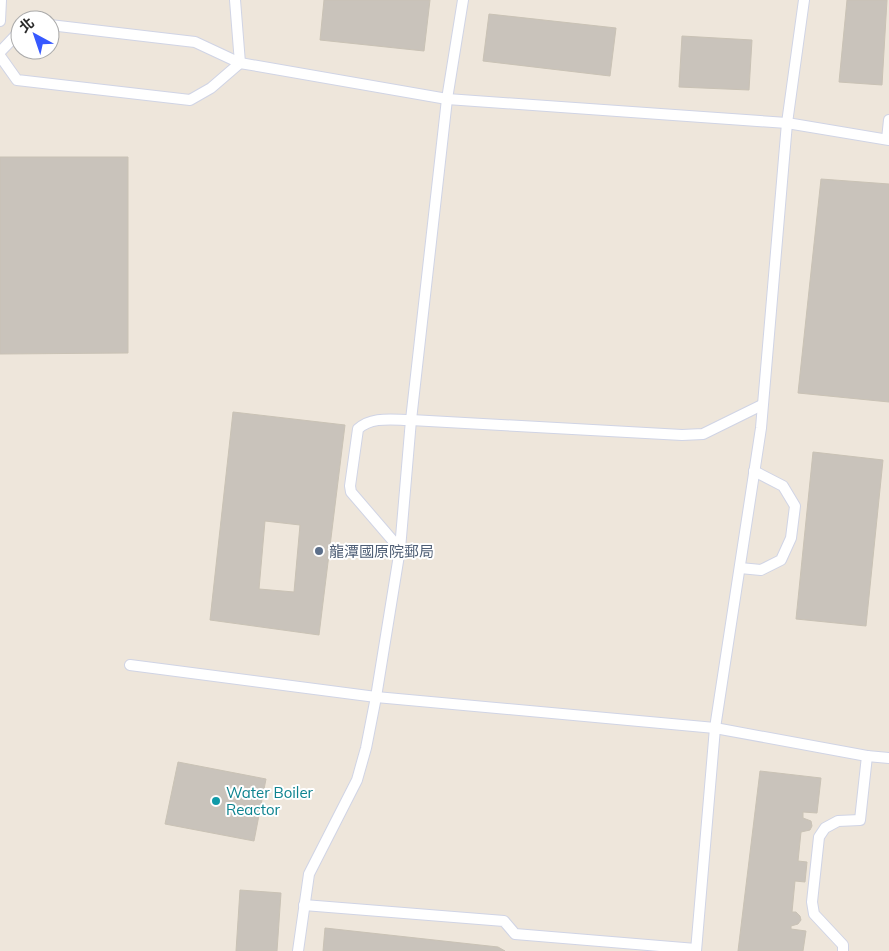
<svg xmlns="http://www.w3.org/2000/svg" width="889" height="951" font-family="Mulish,'Noto Sans TC',sans-serif">
	<rect width="100%" height="100%" fill="#eee6db"/>
	<g fill="#c9c3bb" stroke="#c9c2b5" fill-rule="evenodd">
		<path d="M 324,0 L 430,0 L 424,51 L 320,40 Z"/>
		<path d="M 847,0 L 887,0 L 882,85 L 839,82 Z"/>
		<path d="M 489,14 L 616,28 L 610,76 L 483,61 Z"/>
		<path d="M 682,36 L 752,40 L 749,90 L 679,87 Z"/>
		<path d="M 0,157 L 128,157 L 128,353 L 0,354 Z"/>
		<path d="M 821,179 L 889,184 L 889,402 L 798,393 Z"/>
		<path d="M 233,412 L 345,425 L 319,635 L 210,620 ZM 265,521 L 300,525 L 294,592 L 259,589 Z"/>
		<path d="M 813,452 L 883,460 L 866,626 L 796,619 Z"/>
		<path d="M 178,762 L 266,779 L 254,841 L 165,824 Z"/>
		<path d="M 760,771 L 821,778 L 817,813 L 803,812 L 803,818 L 811,821 L 812,826 L 810,830 L 801,832 L 798,861 L 807,862 L 805,882 L 795,881 L 792,912 L 796,912 L 800,916 L 801,920 L 798,924 L 791,926 L 791,929 L 806,931 L 803,951 L 738,951 Z"/>
		<path d="M 240,890 L 281,893 L 277,951 L 236,951 Z"/>
		<path d="M 325,928 L 498,947 L 505,951 L 323,951 Z"/>
	</g>
	<g fill="none" stroke-linecap="round" stroke-linejoin="round">
		<g stroke="#d0d4e5" stroke-width="12">
			<g id="lane">
				<path d="M 235,0 L 240,63"/>
				<path d="M 0,21 L 1,0"/>
				<path d="M 50,25 L 195,42 L 240,63 L 447,99 L 787,123 L 889,140"/>
				<path d="M 0,52 L 20,31"/>
				<path d="M 0,56 L 17,80 L 190,100 L 211,88 L 240,63"/>
				<path d="M 887,139 L 889,120"/>
				<path d="M 400,549 L 351,492 L 350,486 L 358,429 C 372,416 393,420 411,420 L 682,435 L 703,434 L 762,405"/>
				<path d="M 740,568 L 761,570 L 781,560 L 791,538 L 795,506 L 783,486 L 754,471"/>
				<path d="M 130,665 L 376,697 L 715,728 L 867,756 L 860,820 L 838,821 L 825,828 L 819,837 L 812,902 L 814,914 L 843,945 L 843,951"/>
				<path d="M 867,756 L 889,758"/>
				<path d="M 304,905 L 504,921 L 515,934 L 696,949"/>
				<path d="M 298,951 L 309,874 L 357,780 L 366,748 L 376,697 L 400,549 L 411,420 L 447,99 L 463,0"/>
				<path d="M 696,951 L 715,728 L 761,428 L 787,123 L 804,0"/>
			</g>
		</g>
		<use href="#lane" stroke="#fff" stroke-width="10"/>
	</g>
	<circle fill="#5c6f8a" stroke="#fff" stroke-width="2" cx="319" cy="551" r="5"/>
	<circle fill="#0f9aa8" stroke="#fff" stroke-width="2" cx="216" cy="801" r="5"/>
	<g text-anchor="middle" dominant-baseline="central" stroke-width="4" stroke-linejoin="round" paint-order="stroke">
		<g font-size="15" fill="#4e5e75" stroke="#fff" text-anchor="start">
			<text x="329" y="551">龍潭國原院郵局</text>
		</g>
		<g font-size="15" fill="#0d838f" stroke="#fff" text-anchor="start">
			<text x="226" y="792">Water Boiler<tspan x="226" dy="17">Reactor</tspan></text>
		</g>
	</g>
	<g transform="translate(35 35) rotate(320)"><circle r="24" fill="#ffffff" stroke="#aaaaaa"/>
	<path d="M0-4L9 19L0 12L-9 19Z" fill="#3759ff"/>
	<text y="-8" font-size="14" font-weight="bold" text-anchor="middle" fill="#2b2b2b">北</text>
	</g>
</svg>
